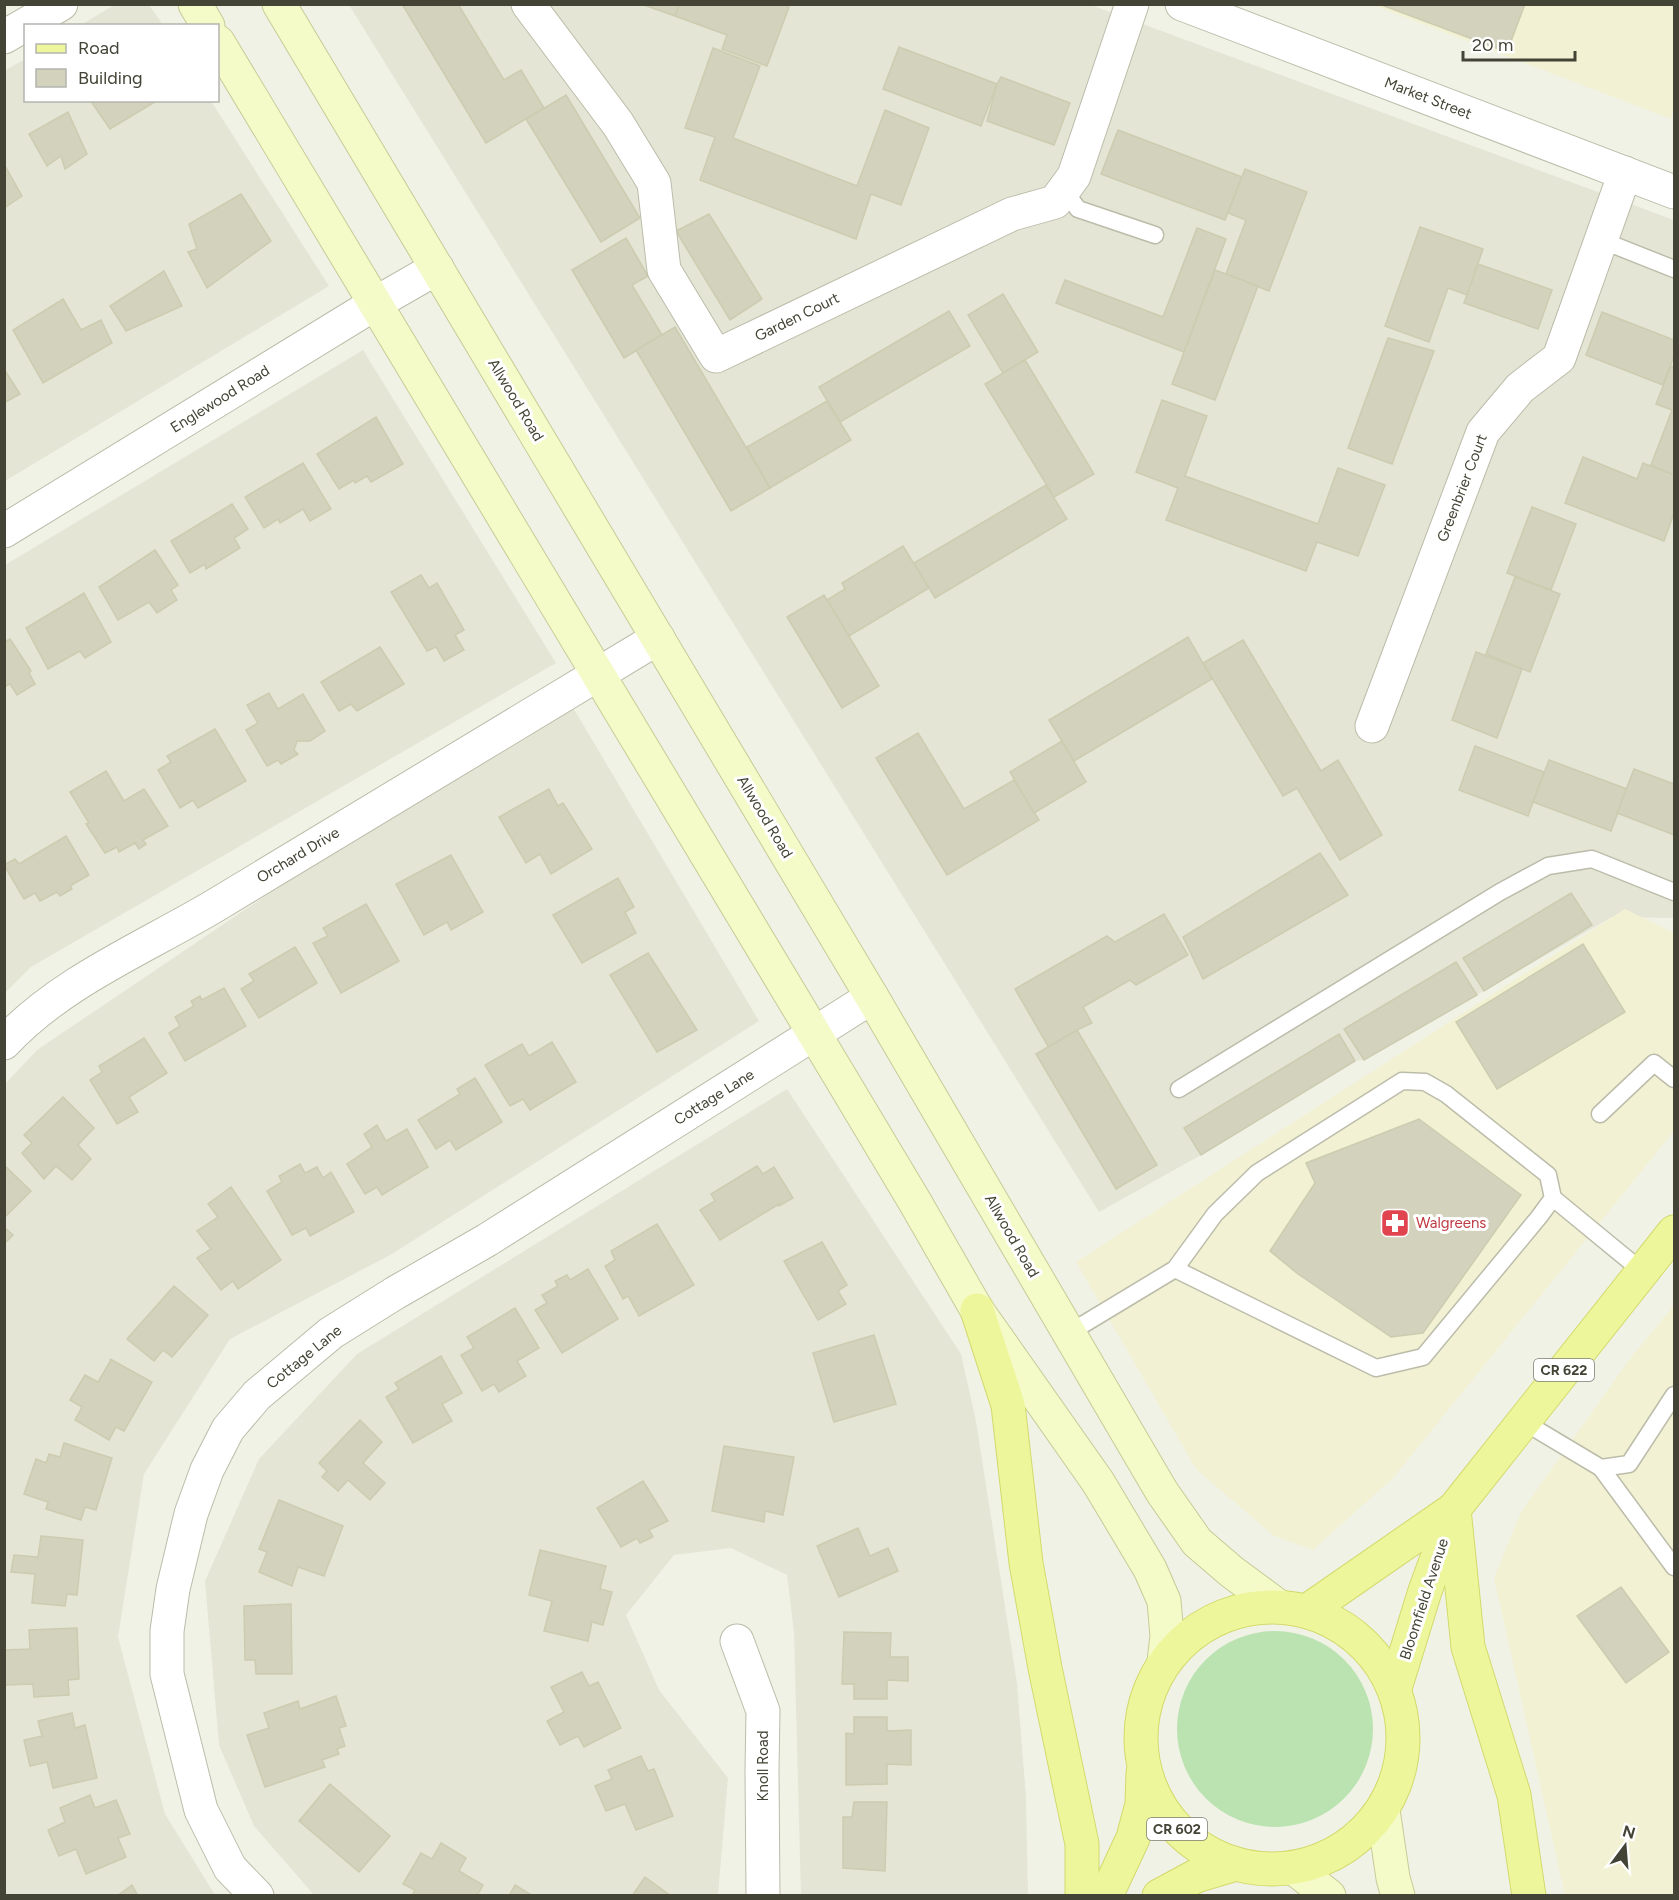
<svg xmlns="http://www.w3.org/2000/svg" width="1679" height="1900" font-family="Figtree,sans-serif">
	<rect width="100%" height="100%" fill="#f1f2e6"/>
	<g fill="#e4e5d5">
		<path d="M 116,4 L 149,5 L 163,25 L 81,25 Z"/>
		<path d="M 349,5 L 1091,5 L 1674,220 L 1674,918 L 1612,917 L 1364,1060 L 1355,1061 L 1201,1155 L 1099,1212 Z"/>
		<path d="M 25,59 L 26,100 L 211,101 L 329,286 L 5,481 L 4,71 Z"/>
		<path d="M 363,350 L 556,663 L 31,967 L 5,993 L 5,565 Z"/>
		<path d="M 565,694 L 759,1021 L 392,1254 L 230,1339 L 144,1474 L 118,1637 L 165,1814 L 215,1895 L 5,1895 L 4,1085 L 37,1050 Z"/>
		<path d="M 787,1089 L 961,1354 L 976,1421 L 1017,1683 L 1026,1798 L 1028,1895 L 801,1895 L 794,1632 L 787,1575 L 731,1548 L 674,1555 L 626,1615 L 659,1690 L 728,1778 L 718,1895 L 314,1895 L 254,1826 L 219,1745 L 205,1581 L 259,1459 L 357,1354 Z"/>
	</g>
	<g fill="#f2f1d3">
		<path d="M 1373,5 L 1674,5 L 1674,109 L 1671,119 Z"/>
		<path d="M 1625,909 L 1674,933 L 1674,1131 L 1393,1478 L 1313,1550 L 1274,1536 L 1196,1469 L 1076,1262 Z"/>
		<path d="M 1674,1305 L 1674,1895 L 1565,1895 L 1494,1578 L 1521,1512 L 1629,1360 Z"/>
	</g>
	<circle fill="#bbe3b2" cx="1275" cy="1729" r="98"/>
	<g fill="#d2d2bd" stroke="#cdccb0" stroke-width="1.5">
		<path d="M 402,4 L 458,4 L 504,80 L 521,70 L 544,108 L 486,143 Z"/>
		<path d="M 641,4 L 679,4 L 675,16 Z"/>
		<path d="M 680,4 L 783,4 L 789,7 L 767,66 L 722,49 L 727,35 L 675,16 Z"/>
		<path d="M 1379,4 L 1525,4 L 1507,52 Z"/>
		<path d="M 899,47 L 997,84 L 981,126 L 883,89 Z"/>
		<path d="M 713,48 L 760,66 L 733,138 L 857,186 L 885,110 L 929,128 L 901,205 L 871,194 L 856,239 L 700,180 L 715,137 L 685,128 Z"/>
		<path d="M 1001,77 L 1070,103 L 1054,145 L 987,121 L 997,84 Z"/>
		<path d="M 566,95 L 640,218 L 601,242 L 526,119 Z"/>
		<path d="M 90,100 L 158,100 L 110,129 Z"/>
		<path d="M 68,112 L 87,154 L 65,169 L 61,156 L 47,166 L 29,134 Z"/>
		<path d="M 1118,130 L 1242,177 L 1225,220 L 1101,174 Z"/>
		<path d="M 4,164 L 22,196 L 4,208 Z"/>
		<path d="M 1245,169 L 1307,192 L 1269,291 L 1226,274 L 1246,220 L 1228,213 Z"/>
		<path d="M 241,194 L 271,241 L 207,288 L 188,252 L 197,249 L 189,224 Z"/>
		<path d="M 709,214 L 762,299 L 730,320 L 676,231 Z"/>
		<path d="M 1420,227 L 1483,249 L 1467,295 L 1448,288 L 1429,342 L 1385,326 Z"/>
		<path d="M 1197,228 L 1226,239 L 1184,352 L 1056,303 L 1065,280 L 1163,317 Z"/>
		<path d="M 626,238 L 648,276 L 632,285 L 662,335 L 624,358 L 572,270 Z"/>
		<path d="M 1478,264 L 1552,290 L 1538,329 L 1464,303 Z"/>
		<path d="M 1215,270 L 1258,286 L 1215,400 L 1172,384 Z"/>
		<path d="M 164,271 L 182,306 L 126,331 L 110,306 Z"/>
		<path d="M 1003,294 L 1038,352 L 1003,373 L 968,315 Z"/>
		<path d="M 63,299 L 81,330 L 101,320 L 112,343 L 43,383 L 13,330 Z"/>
		<path d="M 949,311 L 970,346 L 840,422 L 819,387 Z"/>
		<path d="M 1602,312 L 1674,340 L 1674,356 L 1663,385 L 1586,355 Z"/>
		<path d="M 675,327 L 770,488 L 731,511 L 636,350 Z"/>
		<path d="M 1388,338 L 1434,351 L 1392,464 L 1348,448 Z"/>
		<path d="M 1025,360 L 1094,474 L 1054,497 L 985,384 Z"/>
		<path d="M 1671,366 L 1674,368 L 1674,475 L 1651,465 L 1672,410 L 1656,404 Z"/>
		<path d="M 4,369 L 20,394 L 4,403 Z"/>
		<path d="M 1162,400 L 1207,416 L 1185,476 L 1318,524 L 1338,468 L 1385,485 L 1358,556 L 1317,542 L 1306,571 L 1166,520 L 1178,488 L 1136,472 Z"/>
		<path d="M 827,401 L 851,440 L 770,488 L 747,447 Z"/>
		<path d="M 376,417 L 403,464 L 371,482 L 367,476 L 355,483 L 354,480 L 339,489 L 317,454 Z"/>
		<path d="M 1583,457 L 1637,479 L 1643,463 L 1674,475 L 1674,513 L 1664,541 L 1565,503 Z"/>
		<path d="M 303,463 L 331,509 L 310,521 L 303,509 L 280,523 L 278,519 L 264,528 L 245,497 Z"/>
		<path d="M 1046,485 L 1067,519 L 935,598 L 914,563 Z"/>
		<path d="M 232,504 L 248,529 L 234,538 L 240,548 L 206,569 L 205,564 L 190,573 L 171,541 Z"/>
		<path d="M 1532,507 L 1576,524 L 1551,590 L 1507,573 Z"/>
		<path d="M 903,546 L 929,588 L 849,636 L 827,600 L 845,589 L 842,583 Z"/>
		<path d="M 155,550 L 178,585 L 171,590 L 177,600 L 157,613 L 149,602 L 118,620 L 99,587 Z"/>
		<path d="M 421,575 L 429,588 L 437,583 L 464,630 L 455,635 L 464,650 L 444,661 L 436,647 L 427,651 L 391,592 Z"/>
		<path d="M 1515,577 L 1560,594 L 1530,672 L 1486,654 Z"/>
		<path d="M 84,593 L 111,642 L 85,658 L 80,651 L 48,669 L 26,628 Z"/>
		<path d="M 824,595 L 879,686 L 842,708 L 787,617 Z"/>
		<path d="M 1188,637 L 1212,679 L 1074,761 L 1049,720 Z"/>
		<path d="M 10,639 L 31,671 L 29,673 L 35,684 L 17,695 L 10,684 L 4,687 L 4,642 Z"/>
		<path d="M 1243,640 L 1321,771 L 1338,760 L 1382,835 L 1340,860 L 1297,788 L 1283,796 L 1203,663 Z"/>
		<path d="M 380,647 L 404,684 L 357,711 L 351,704 L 339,711 L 321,682 Z"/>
		<path d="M 1476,652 L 1522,669 L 1497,738 L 1452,720 Z"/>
		<path d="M 269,693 L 278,709 L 303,694 L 325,731 L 310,741 L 297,741 L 294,750 L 298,754 L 281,764 L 278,760 L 267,766 L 246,730 L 258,723 L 247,705 Z"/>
		<path d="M 215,729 L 246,781 L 198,808 L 193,800 L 180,808 L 158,770 L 171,762 L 167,756 Z"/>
		<path d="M 918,733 L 964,809 L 1014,780 L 1039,820 L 947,875 L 876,758 Z"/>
		<path d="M 1062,741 L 1086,782 L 1034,813 L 1010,772 Z"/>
		<path d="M 1475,746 L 1544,772 L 1528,816 L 1459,790 Z"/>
		<path d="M 1549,760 L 1627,789 L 1611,831 L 1533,802 Z"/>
		<path d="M 1634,769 L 1674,784 L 1674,835 L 1617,813 Z"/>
		<path d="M 106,771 L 124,801 L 144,789 L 168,826 L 143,840 L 146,844 L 139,849 L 135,843 L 119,852 L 117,847 L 105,853 L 86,824 L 89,823 L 70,792 Z"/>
		<path d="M 549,789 L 558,806 L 563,803 L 592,849 L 551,874 L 540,854 L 526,863 L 499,817 Z"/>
		<path d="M 66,836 L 89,875 L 70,886 L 72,889 L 60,896 L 57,892 L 40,901 L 35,893 L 24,899 L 4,865 L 15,859 L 19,864 Z"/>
		<path d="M 1320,853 L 1348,895 L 1203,979 L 1183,937 Z"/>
		<path d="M 451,855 L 483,912 L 451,930 L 447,922 L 424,935 L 396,884 Z"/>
		<path d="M 618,878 L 634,907 L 625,912 L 636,933 L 582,963 L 553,915 Z"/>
		<path d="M 1571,893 L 1592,925 L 1484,991 L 1463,958 Z"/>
		<path d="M 366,904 L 399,961 L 341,993 L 313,943 L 328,936 L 323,928 Z"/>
		<path d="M 1164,914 L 1188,955 L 1136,985 L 1130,980 L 1083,1007 L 1092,1023 L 1077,1030 L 1049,1048 L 1015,989 L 1107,936 L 1115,942 Z"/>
		<path d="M 1583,944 L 1625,1012 L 1497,1089 L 1456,1022 Z"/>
		<path d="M 295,947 L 317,983 L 259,1018 L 241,989 L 254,981 L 249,974 Z"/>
		<path d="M 648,953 L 697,1030 L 657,1052 L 610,975 Z"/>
		<path d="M 1456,962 L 1477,995 L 1364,1060 L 1344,1029 Z"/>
		<path d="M 224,988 L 246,1026 L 185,1061 L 169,1033 L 180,1026 L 175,1017 L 194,1006 L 191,1001 L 200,996 L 202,1000 Z"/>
		<path d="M 1077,1030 L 1157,1165 L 1116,1189 L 1036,1054 Z"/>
		<path d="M 1339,1034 L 1355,1061 L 1201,1155 L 1184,1128 Z"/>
		<path d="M 144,1038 L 167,1073 L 129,1097 L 138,1112 L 117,1124 L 90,1080 L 102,1072 L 99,1066 Z"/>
		<path d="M 552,1042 L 576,1082 L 530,1110 L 523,1099 L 510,1106 L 485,1065 L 522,1044 L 529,1056 Z"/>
		<path d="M 475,1078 L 502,1122 L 456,1150 L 450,1140 L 436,1149 L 418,1120 L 460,1094 L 457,1089 Z"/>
		<path d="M 63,1097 L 94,1128 L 78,1145 L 91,1159 L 72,1180 L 56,1166 L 44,1179 L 22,1153 L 32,1143 L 24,1135 Z"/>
		<path d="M 1419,1119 L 1521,1195 L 1423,1333 L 1391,1337 L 1298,1274 L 1270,1251 L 1315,1183 L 1306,1163 Z"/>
		<path d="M 377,1125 L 386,1141 L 407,1129 L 428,1167 L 382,1195 L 377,1187 L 365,1194 L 347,1164 L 372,1147 L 364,1134 Z"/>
		<path d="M 300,1164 L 305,1173 L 317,1167 L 323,1178 L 331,1172 L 354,1212 L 310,1236 L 306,1228 L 292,1235 L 267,1191 L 282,1182 L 279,1176 Z"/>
		<path d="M 4,1165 L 31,1191 L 4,1218 Z"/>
		<path d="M 757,1166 L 763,1174 L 774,1167 L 793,1198 L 779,1206 L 779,1204 L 720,1240 L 700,1210 L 715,1201 L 711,1194 Z"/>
		<path d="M 231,1187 L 281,1260 L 238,1289 L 233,1281 L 221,1290 L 197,1258 L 211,1249 L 197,1231 L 218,1217 L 208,1204 Z"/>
		<path d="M 657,1224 L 694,1285 L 639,1316 L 628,1296 L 623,1299 L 605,1266 L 615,1260 L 611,1251 Z"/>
		<path d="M 4,1227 L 13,1235 L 4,1244 Z"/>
		<path d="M 822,1242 L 847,1285 L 838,1291 L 846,1304 L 818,1320 L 784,1261 Z"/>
		<path d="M 588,1269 L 618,1319 L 562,1353 L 535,1310 L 547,1303 L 542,1295 L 558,1286 L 555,1281 L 567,1275 L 570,1280 Z"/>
		<path d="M 174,1286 L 208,1315 L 172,1357 L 163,1350 L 154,1361 L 127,1339 Z"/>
		<path d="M 515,1308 L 539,1348 L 517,1361 L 526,1376 L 499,1392 L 494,1384 L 482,1391 L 461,1355 L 474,1348 L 467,1337 Z"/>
		<path d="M 874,1335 L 896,1404 L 834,1422 L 813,1353 Z"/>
		<path d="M 441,1356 L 462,1393 L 442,1404 L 452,1421 L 413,1443 L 386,1397 L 399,1389 L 395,1383 Z"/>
		<path d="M 110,1359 L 152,1382 L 124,1431 L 116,1427 L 109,1440 L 75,1420 L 82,1407 L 70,1400 L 85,1375 L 98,1382 L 111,1360 Z"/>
		<path d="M 360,1420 L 382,1442 L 363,1463 L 385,1483 L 370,1500 L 348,1480 L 338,1491 L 322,1477 L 327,1471 L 319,1463 Z"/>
		<path d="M 64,1443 L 112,1458 L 96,1510 L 85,1507 L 81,1520 L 46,1509 L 48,1502 L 24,1494 L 36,1459 L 46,1463 L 49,1454 L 60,1457 Z"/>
		<path d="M 724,1446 L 794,1457 L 783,1515 L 765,1511 L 764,1522 L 712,1511 Z"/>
		<path d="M 643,1481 L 668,1521 L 649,1530 L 653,1537 L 640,1543 L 637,1538 L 621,1547 L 597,1508 Z"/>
		<path d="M 279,1500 L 343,1526 L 324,1576 L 298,1567 L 292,1586 L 259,1572 L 267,1552 L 259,1549 Z"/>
		<path d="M 858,1528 L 870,1556 L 888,1548 L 898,1571 L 839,1597 L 817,1546 Z"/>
		<path d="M 41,1536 L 83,1540 L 77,1595 L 67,1594 L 65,1606 L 32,1603 L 35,1574 L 11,1572 L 14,1555 L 38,1557 Z"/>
		<path d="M 540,1550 L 606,1566 L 600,1589 L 612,1592 L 603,1625 L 592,1622 L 588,1641 L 544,1631 L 552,1601 L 529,1595 Z"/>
		<path d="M 1621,1587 L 1669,1652 L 1626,1683 L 1577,1616 Z"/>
		<path d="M 291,1604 L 292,1674 L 256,1674 L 255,1660 L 245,1660 L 244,1606 Z"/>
		<path d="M 77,1628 L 79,1679 L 68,1680 L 69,1695 L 34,1697 L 33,1684 L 4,1685 L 4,1650 L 30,1649 L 29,1630 Z"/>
		<path d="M 844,1632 L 891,1633 L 890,1657 L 908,1657 L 908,1681 L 887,1680 L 887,1699 L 854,1699 L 854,1684 L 842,1684 Z"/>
		<path d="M 582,1672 L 589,1686 L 598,1682 L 621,1728 L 584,1747 L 578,1736 L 560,1745 L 547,1721 L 564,1712 L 551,1687 Z"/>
		<path d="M 336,1696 L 346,1726 L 339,1728 L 345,1746 L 337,1749 L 339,1754 L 322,1760 L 325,1767 L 265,1787 L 247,1735 L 269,1728 L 264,1713 L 298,1701 L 300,1709 Z"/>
		<path d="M 72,1713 L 75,1728 L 85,1725 L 97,1778 L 53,1788 L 47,1762 L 30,1766 L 24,1740 L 42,1736 L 38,1721 Z"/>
		<path d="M 854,1717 L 887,1717 L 887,1731 L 911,1730 L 911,1765 L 887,1764 L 887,1784 L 846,1785 L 846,1733 L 854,1734 Z"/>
		<path d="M 641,1756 L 648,1771 L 654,1769 L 673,1816 L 636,1830 L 625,1804 L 606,1811 L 595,1786 L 612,1779 L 608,1770 Z"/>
		<path d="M 330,1784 L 390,1836 L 359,1872 L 299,1821 Z"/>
		<path d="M 90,1795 L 95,1808 L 116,1800 L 130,1834 L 118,1838 L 126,1857 L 86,1874 L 76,1849 L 59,1856 L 48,1830 L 65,1822 L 60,1808 Z"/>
		<path d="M 854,1802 L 887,1802 L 885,1871 L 843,1868 L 843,1817 L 852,1817 Z"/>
		<path d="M 441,1843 L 466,1858 L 459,1871 L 483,1885 L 477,1896 L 412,1896 L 415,1890 L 403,1884 L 421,1853 L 432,1859 Z"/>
		<path d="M 645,1877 L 671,1896 L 632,1896 Z"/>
		<path d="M 132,1885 L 138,1896 L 117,1896 Z"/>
		<path d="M 515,1885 L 533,1896 L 509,1896 Z"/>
	</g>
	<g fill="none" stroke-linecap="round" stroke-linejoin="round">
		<g stroke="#bcbcaa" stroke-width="19">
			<g id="service">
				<path d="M 1064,190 L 1078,209 L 1155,235"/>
				<path d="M 1601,240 L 1674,269"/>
				<path d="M 1179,1089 L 1500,892 L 1548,866 L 1592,859 L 1674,892"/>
				<path d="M 1600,1114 L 1654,1063 L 1674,1079"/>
				<path d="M 1553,1198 L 1643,1272"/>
				<path d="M 1069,1333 L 1175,1269 L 1376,1368 L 1423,1357 L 1539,1217 L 1553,1198 L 1548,1175 L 1446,1094 L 1425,1082 L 1402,1081 L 1257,1173 L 1215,1214 L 1175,1269"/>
				<path d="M 1524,1422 L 1601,1468 L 1629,1464 L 1674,1395"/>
				<path d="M 1601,1468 L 1674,1567"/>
			</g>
		</g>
		<g stroke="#bcbcaa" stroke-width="35">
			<g id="minor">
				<path d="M 528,4 L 618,124 L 654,183 L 664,270 L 716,356 L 1012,214 L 1055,202 L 1074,176 L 1132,4"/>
				<path d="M 4,37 L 61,4"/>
				<path d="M 4,531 L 376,303 L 437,268"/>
				<path d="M 1372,726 L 1483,432 L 1520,388 L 1559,358 L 1625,173"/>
				<path d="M 4,1043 C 62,981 144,948 216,905 C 363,816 510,727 658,638"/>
				<path d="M 737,1641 L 763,1711 L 762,1770 L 763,1896"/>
				<path d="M 257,1896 L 230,1868 L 201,1810 L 167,1674 L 167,1631 L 173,1589 L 191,1514 L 207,1470 L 228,1429 L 257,1395 L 331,1333 L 395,1293 L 487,1240 L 872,997"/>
			</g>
		</g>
		<g stroke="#bcbcaa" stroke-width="35">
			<path id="tertiary" d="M 1182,4 L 1674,192"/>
		</g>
		<g stroke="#c6cb97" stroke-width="35">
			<g id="secondary">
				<path d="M 195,4 L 208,26"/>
				<path d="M 279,4 L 872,997 L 1162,1492 L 1197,1542 L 1232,1572 L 1278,1606"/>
				<path d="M 218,42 L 839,1075 L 915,1202 L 977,1310 L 1098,1482 L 1150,1569 L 1164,1601 L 1167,1636 L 1164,1662"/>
				<path d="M 1383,1810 L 1393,1878 L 1398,1896"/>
				<path d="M 1294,1868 L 1329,1896"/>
			</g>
		</g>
		<g stroke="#d2da6c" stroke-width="35">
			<g id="primary">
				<path d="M 977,1310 L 1008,1405 L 1026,1563 L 1045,1668 L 1082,1844 L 1082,1896"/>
				<path d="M 1454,1509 L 1468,1647 L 1514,1795 L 1529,1896"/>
				<circle cx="1272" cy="1738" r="131"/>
				<path d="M 1307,1611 L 1454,1509 L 1674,1232"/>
				<path d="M 1395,1688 L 1425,1591 L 1452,1517"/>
				<path d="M 1106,1896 L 1133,1838 L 1142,1804 L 1143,1773"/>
				<path d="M 1159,1896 L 1196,1876 L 1236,1864"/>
			</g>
		</g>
		<use href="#service" stroke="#fff" stroke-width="16"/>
		<use href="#minor" stroke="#fff" stroke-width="33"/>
		<use href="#tertiary" stroke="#fff" stroke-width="33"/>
		<use href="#secondary" stroke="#f4fac8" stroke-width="33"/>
		<use href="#primary" stroke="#eef69b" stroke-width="33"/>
	</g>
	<defs>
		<g id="pharmacy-square" transform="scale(1.5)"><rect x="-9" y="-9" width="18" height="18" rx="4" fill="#e0444e" stroke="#fff"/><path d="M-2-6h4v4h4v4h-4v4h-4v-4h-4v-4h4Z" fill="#fff"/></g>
	</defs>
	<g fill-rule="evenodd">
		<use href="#pharmacy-square" x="1395" y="1223"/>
	</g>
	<g text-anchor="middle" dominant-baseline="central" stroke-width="6" stroke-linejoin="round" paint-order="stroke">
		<g fill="#fff" stroke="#7c7c72" stroke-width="1.5">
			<rect x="1534" y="1359" width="60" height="22" rx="4.5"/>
			<rect x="1147" y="1818" width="60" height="22" rx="4.5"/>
		</g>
		<g font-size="14" font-weight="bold" fill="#444436">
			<text x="1564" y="1370">CR 622</text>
			<text x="1177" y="1829">CR 602</text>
		</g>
		<g font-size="15" fill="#444436" stroke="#fff">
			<text transform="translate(1428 98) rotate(21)">Market Street</text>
			<text transform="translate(797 317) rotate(-26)">Garden Court</text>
			<text transform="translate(220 399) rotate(-32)">Englewood Road</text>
			<text transform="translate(516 400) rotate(59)">Allwood Road</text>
			<text transform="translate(1462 488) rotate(-69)">Greenbrier Court</text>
			<text transform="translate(765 817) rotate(59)">Allwood Road</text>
			<text transform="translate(298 855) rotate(-31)">Orchard Drive</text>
			<text transform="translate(714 1097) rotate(-32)">Cottage Lane</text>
			<text transform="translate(1012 1236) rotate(60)">Allwood Road</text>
			<text transform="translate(304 1357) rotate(-39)">Cottage Lane</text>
			<text transform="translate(1424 1599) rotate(-72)">Bloomfield Avenue</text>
			<text transform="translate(763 1766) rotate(-90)">Knoll Road</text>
		</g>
		<g font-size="15" fill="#be3a42" stroke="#fff" text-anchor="start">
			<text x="1416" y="1223">Walgreens</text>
		</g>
	</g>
	<rect width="1679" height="1900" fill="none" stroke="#444436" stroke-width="12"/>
	<rect x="24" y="24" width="195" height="78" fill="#ffffff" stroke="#b4b4af" stroke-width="1.5"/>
	<rect x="36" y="44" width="30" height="9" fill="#eef69b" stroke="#b4b4af" stroke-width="1.5"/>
	<text x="78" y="54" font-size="18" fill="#444436">Road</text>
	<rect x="36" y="69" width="30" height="18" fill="#d2d2bd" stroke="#b4b4af" stroke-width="1.5"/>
	<text x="78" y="84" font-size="18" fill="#444436">Building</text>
	<g transform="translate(1625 1846) rotate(16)" stroke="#ffffff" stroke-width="4.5" paint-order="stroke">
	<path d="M0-4.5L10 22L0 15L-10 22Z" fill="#444436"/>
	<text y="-9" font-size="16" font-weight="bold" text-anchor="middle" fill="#444436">N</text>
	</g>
	<path d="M1463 51v9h112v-9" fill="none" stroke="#444436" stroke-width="3"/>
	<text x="1472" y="51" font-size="18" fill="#444436" stroke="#ffffff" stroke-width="4.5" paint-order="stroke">20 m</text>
</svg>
